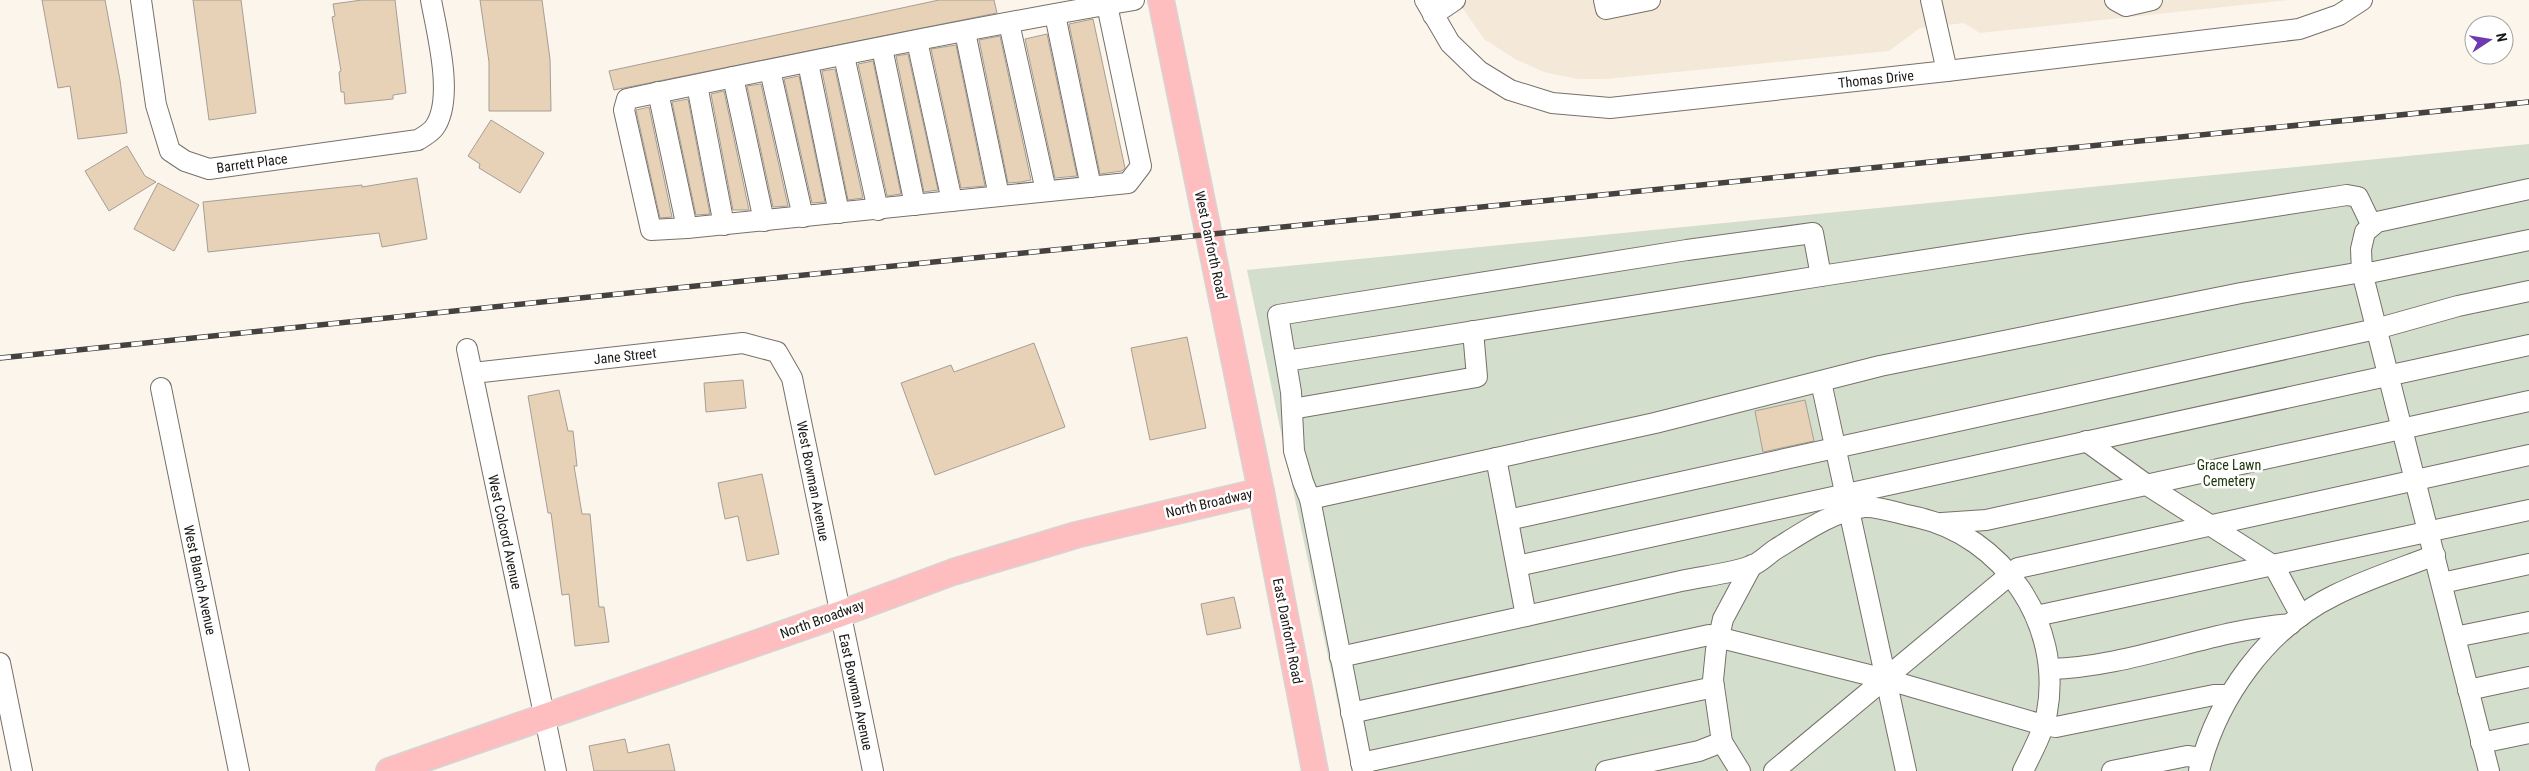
<svg xmlns="http://www.w3.org/2000/svg" width="2529" height="771" font-family="'Roboto Condensed',sans-serif">
	<rect width="100%" height="100%" fill="#fcf5eb"/>
	<path fill="#f4e8d8" d="M 1457,0 L 2288,0 L 1980,33 L 1964,23 L 1920,28 L 1889,51 L 1606,79 L 1577,79 L 1544,72 L 1515,59 L 1484,39 Z"/>
	<path fill="#d3decd" d="M 2529,144 L 2529,771 L 1352,771 L 1247,270 Z"/>
	<g fill="#e8d2b7" stroke="#a59e96">
		<path d="M 42,0 L 105,0 L 120,80 L 127,133 L 78,139 L 70,86 L 58,88 Z"/>
		<path d="M 193,0 L 241,0 L 256,113 L 209,120 Z"/>
		<path d="M 362,0 L 395,0 L 406,93 L 393,95 L 393,99 L 345,104 L 344,92 L 341,92 L 339,72 L 341,71 L 332,17 L 335,16 L 333,4 Z"/>
		<path d="M 480,0 L 542,0 L 550,59 L 551,111 L 489,111 L 489,62 Z"/>
		<path d="M 939,0 L 994,0 L 997,13 L 614,90 L 609,71 Z"/>
		<path d="M 1093,19 L 1125,168 L 1122,171 L 1100,174 L 1069,24 Z"/>
		<path d="M 1047,34 L 1077,176 L 1055,178 L 1025,39 Z"/>
		<path d="M 1000,36 L 1031,180 L 1021,182 L 1008,183 L 979,40 Z"/>
		<path d="M 956,45 L 985,186 L 961,188 L 931,49 Z"/>
		<path d="M 908,54 L 938,190 L 924,192 L 896,56 Z"/>
		<path d="M 873,61 L 901,194 L 887,196 L 858,64 Z"/>
		<path d="M 835,69 L 863,198 L 848,200 L 822,71 Z"/>
		<path d="M 799,76 L 825,202 L 812,203 L 784,79 Z"/>
		<path d="M 761,84 L 788,206 L 773,207 L 747,86 Z"/>
		<path d="M 724,91 L 749,210 L 733,210 L 711,94 Z"/>
		<path d="M 688,99 L 710,214 L 696,215 L 672,102 Z"/>
		<path d="M 649,107 L 672,217 L 660,218 L 636,110 Z"/>
		<path d="M 491,120 L 544,153 L 520,193 L 479,168 L 480,164 L 468,156 Z"/>
		<path d="M 127,146 L 145,176 L 156,182 L 109,211 L 85,171 Z"/>
		<path d="M 417,178 L 427,239 L 382,247 L 379,233 L 208,252 L 203,202 L 362,185 L 362,187 Z"/>
		<path d="M 158,183 L 199,205 L 174,251 L 134,229 Z"/>
		<path d="M 1187,337 L 1206,428 L 1150,440 L 1131,348 Z"/>
		<path d="M 1034,343 L 1065,427 L 935,475 L 901,383 L 951,365 L 954,372 Z"/>
		<path d="M 743,380 L 746,408 L 706,412 L 704,383 Z"/>
		<path d="M 559,390 L 568,431 L 573,431 L 577,466 L 574,466 L 582,514 L 590,514 L 599,607 L 604,607 L 609,642 L 575,646 L 569,594 L 562,595 L 551,513 L 548,513 L 528,396 Z"/>
		<path d="M 1805,400 L 1814,441 L 1763,452 L 1755,411 Z"/>
		<path d="M 762,474 L 779,554 L 747,561 L 738,516 L 725,519 L 718,483 Z"/>
		<path d="M 1234,597 L 1241,628 L 1207,635 L 1201,604 Z"/>
		<path d="M 625,739 L 628,753 L 669,744 L 675,771 L 594,771 L 589,746 Z"/>
	</g>
	<g fill="none" stroke-linecap="round" stroke-linejoin="round">
		<g stroke="#767068" stroke-width="22">
			<g id="minor">
				<path d="M 141,0 L 156,105 L 170,151 L 185,161 L 209,169 L 418,140 C 423,137 430,133 434,128 C 455,100 437,33 431,0"/>
				<path d="M 1425,0 L 1450,43 L 1479,71 L 1510,90 L 1552,103 L 1610,108 L 1947,71 L 2299,29 L 2339,15 L 2362,0"/>
				<path d="M 1604,0 L 1606,9 L 1650,0"/>
				<path d="M 1931,0 L 1947,71"/>
				<path d="M 2115,0 L 2126,6 L 2152,0"/>
				<path d="M 1107,5 L 1141,166 L 1128,183 L 687,228 L 651,230 L 624,110 L 627,99 C 796,64 965,29 1134,0"/>
				<path d="M 1055,15 L 1091,187"/>
				<path d="M 1433,15 L 1455,0"/>
				<path d="M 1009,23 L 1046,191"/>
				<path d="M 965,32 L 999,196"/>
				<path d="M 917,41 L 952,201"/>
				<path d="M 882,48 L 915,205"/>
				<path d="M 844,56 L 878,210"/>
				<path d="M 808,63 L 839,213"/>
				<path d="M 770,70 L 803,217"/>
				<path d="M 733,77 L 764,221"/>
				<path d="M 697,85 L 724,225"/>
				<path d="M 658,92 L 687,228"/>
				<path d="M 467,349 L 556,771"/>
				<path d="M 1286,361 L 1821,276"/>
				<path d="M 473,373 L 743,343 L 777,352 L 792,378 L 873,771"/>
				<path d="M 1821,382 L 1906,771"/>
				<path d="M 161,388 L 239,771"/>
				<path d="M 1292,409 L 1477,377 L 1473,331"/>
				<path d="M 2086,441 L 2147,485 L 2274,566 L 2301,616"/>
				<path d="M 1310,499 L 1303,482 L 1294,451 L 1291,392 L 1278,315 L 1687,250 L 1813,233 L 1821,276 L 2347,195 L 2358,197 L 2371,224"/>
				<path d="M 1508,520 L 2376,329 L 2458,306 L 2529,291"/>
				<path d="M 1942,523 L 1986,520 L 2529,401"/>
				<path d="M 1517,566 L 2529,345"/>
				<path d="M 2442,583 L 2529,564"/>
				<path d="M 1526,616 C 1578,604 1629,593 1681,581 C 1704,576 1729,574 1751,566 C 1760,563 1768,554 1776,549 C 1802,533 1833,511 1864,507 C 1879,506 1900,514 1916,517 C 2003,536 2063,624 2047,712 C 2043,733 2032,752 2023,771"/>
				<path d="M 2036,616 L 2529,510"/>
				<path d="M 2455,637 L 2529,622"/>
				<path d="M 1340,657 L 1526,616 L 1496,458"/>
				<path d="M 0,663 L 22,771"/>
				<path d="M 2050,669 C 2132,667 2209,630 2291,624"/>
				<path d="M 2468,690 L 2529,677"/>
				<path d="M 1351,713 L 1709,635 L 1885,679 L 2043,725 L 2056,727 L 2214,695 L 2229,695"/>
				<path d="M 2481,743 L 2529,733"/>
				<path d="M 1361,763 L 1714,687"/>
				<path d="M 1363,771 L 1310,499 L 1655,423 L 1880,366 L 2241,293 L 2362,272 L 2374,272 L 2529,240"/>
				<path d="M 1606,771 L 1699,751 L 1722,742"/>
				<path d="M 1740,771 L 1722,742 L 1713,680 L 1716,650 L 1723,619 L 1752,565"/>
				<path d="M 1774,771 L 2018,568 L 2529,455"/>
				<path d="M 2112,771 L 2187,756 L 2202,758"/>
				<path d="M 2199,771 C 2217,698 2267,628 2335,595 C 2367,579 2402,568 2435,555"/>
				<path d="M 2489,771 L 2362,272 L 2361,249 L 2365,232 L 2377,222 L 2529,189"/>
			</g>
		</g>
		<g stroke="#d6d5d5" stroke-width="28">
			<g id="major">
				<path d="M 1161,0 L 1261,491 L 1315,771"/>
				<path d="M 389,771 L 840,614 L 953,572 L 1076,535 L 1261,491"/>
			</g>
		</g>
		<use href="#minor" stroke="#fff" stroke-width="20"/>
		<use href="#major" stroke="#febdbf" stroke-width="25"/>
		<g stroke="#45413d" stroke-width="5.5">
			<path id="rail" d="M 0,358 L 744,281 L 2529,102"/>
		</g>
		<use href="#rail" stroke="#fff" stroke-width="4" stroke-dasharray="11" stroke-linecap="butt"/>
	</g>
	<g text-anchor="middle" dominant-baseline="central" stroke-width="5" stroke-linejoin="round" paint-order="stroke">
		<g font-size="14" fill="#1a1714" stroke="#fff">
			<text transform="translate(1876 79) rotate(-6)">Thomas Drive</text>
			<text transform="translate(252 163) rotate(-8)">Barrett Place</text>
			<text transform="translate(1211 245) rotate(78)">West Danforth Road</text>
			<text transform="translate(625 356) rotate(-6)">Jane Street</text>
			<text transform="translate(813 481) rotate(79)">West Bowman Avenue</text>
			<text transform="translate(1209 503) rotate(-13)">North Broadway</text>
			<text transform="translate(505 532) rotate(78)">West Colcord Avenue</text>
			<text transform="translate(200 580) rotate(78)">West Blanch Avenue</text>
			<text transform="translate(822 619) rotate(-20)">North Broadway</text>
			<text transform="translate(1288 631) rotate(79)">East Danforth Road</text>
			<text transform="translate(856 692) rotate(78)">East Bowman Avenue</text>
		</g>
		<g font-size="14" fill="#20380d" stroke="#fff">
			<text x="2229" y="465">Grace Lawn<tspan x="2229" dy="16">Cemetery</tspan></text>
		</g>
	</g>
	<g transform="translate(2489 40) rotate(78)"><circle r="24" fill="#ffffff" stroke="#a3a2a1"/>
	<path d="M0-4L9 19L0 12L-9 19Z" fill="#6f3ab0"/>
	<text y="-8" font-size="14" font-weight="bold" text-anchor="middle" fill="#1a1714">N</text>
	</g>
</svg>
